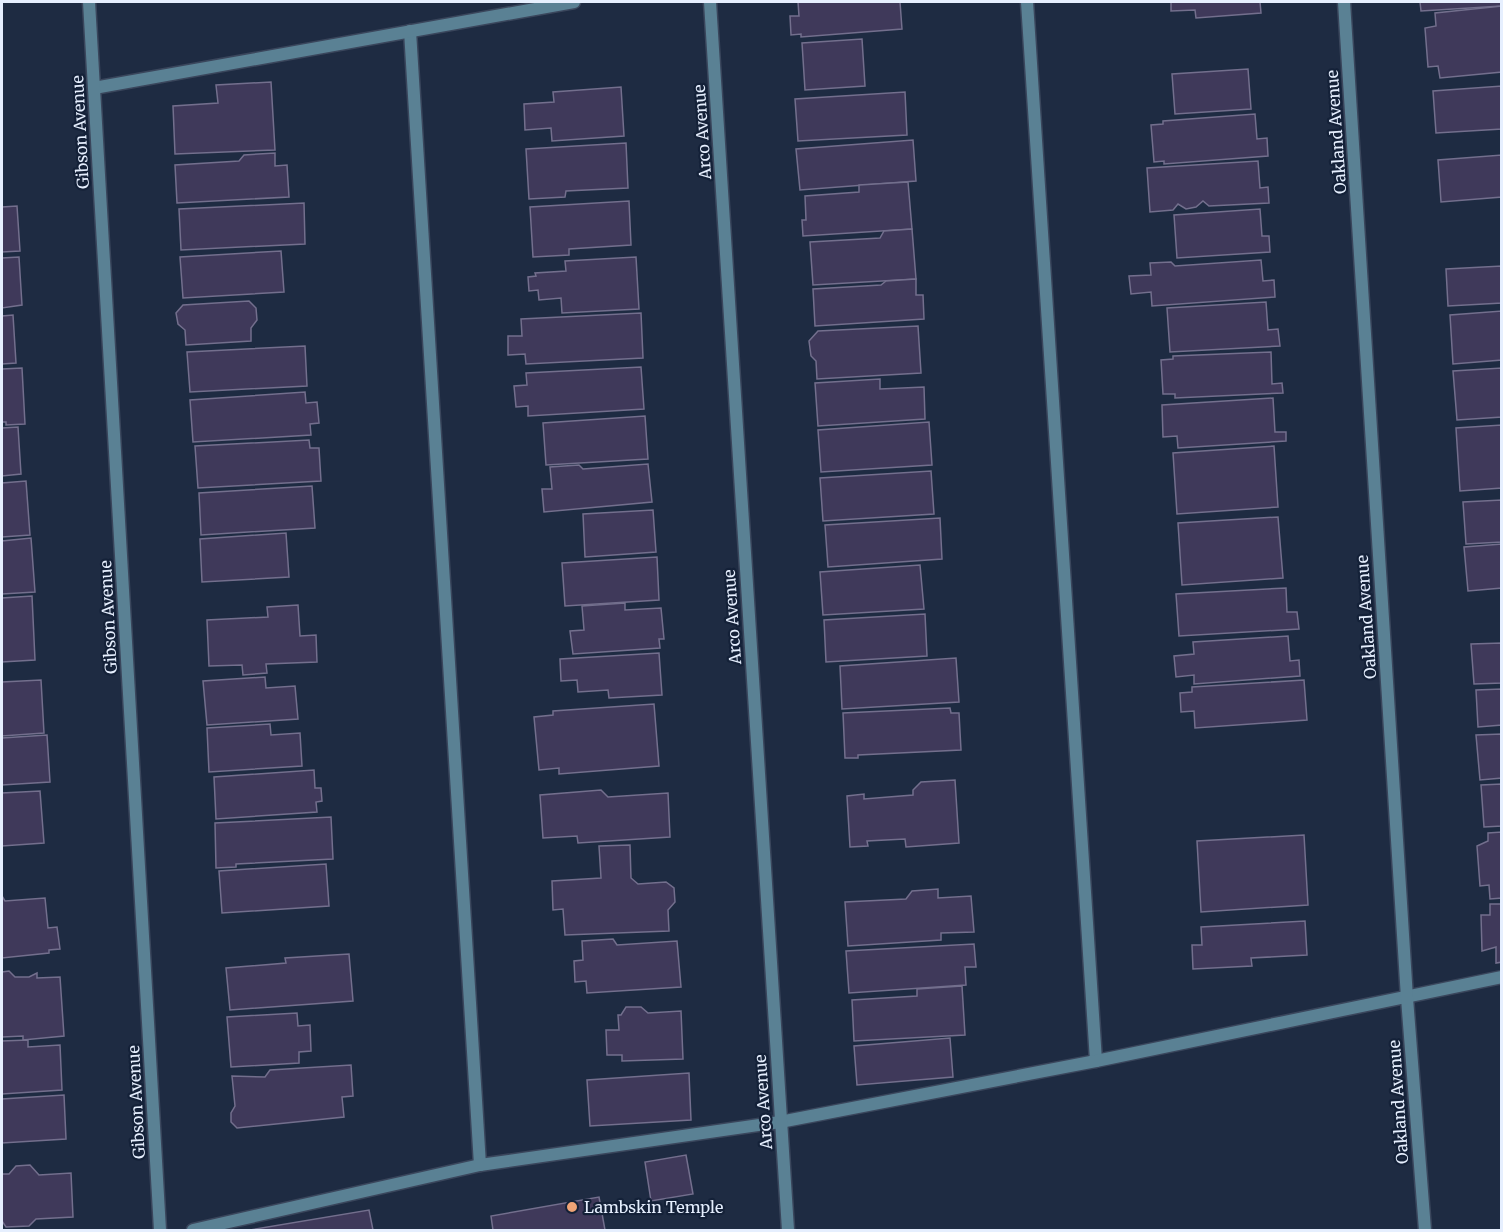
<svg xmlns="http://www.w3.org/2000/svg" width="1503" height="1232" font-family="Merriweather,serif">
	<rect width="100%" height="100%" fill="#1e2b42"/>
	<g fill="#3f395a" stroke="#736f8d" stroke-width="1.5">
		<path d="M 798,2 L 900,2 L 902,29 L 801,37 L 801,34 L 791,35 L 790,16 L 799,16 Z"/>
		<path d="M 1171,2 L 1260,2 L 1261,13 L 1196,18 L 1195,10 L 1171,11 Z"/>
		<path d="M 1420,2 L 1502,2 L 1502,6 L 1421,11 Z"/>
		<path d="M 1502,6 L 1502,72 L 1440,78 L 1438,66 L 1428,67 L 1425,28 L 1436,26 L 1435,13 Z"/>
		<path d="M 862,39 L 865,86 L 805,90 L 802,43 Z"/>
		<path d="M 1248,69 L 1251,109 L 1175,114 L 1172,74 Z"/>
		<path d="M 271,82 L 275,150 L 175,154 L 173,106 L 218,103 L 216,85 Z"/>
		<path d="M 1502,86 L 1502,129 L 1436,133 L 1433,91 Z"/>
		<path d="M 621,87 L 624,136 L 552,141 L 551,128 L 525,130 L 524,104 L 554,102 L 553,92 Z"/>
		<path d="M 905,92 L 907,135 L 798,141 L 795,99 Z"/>
		<path d="M 1255,114 L 1257,139 L 1267,138 L 1268,156 L 1164,164 L 1164,161 L 1154,162 L 1151,125 L 1163,124 L 1163,121 Z"/>
		<path d="M 913,140 L 916,181 L 800,190 L 796,149 Z"/>
		<path d="M 626,143 L 628,188 L 566,191 L 565,197 L 529,199 L 526,149 Z"/>
		<path d="M 275,153 L 275,166 L 287,165 L 289,197 L 177,203 L 175,165 L 239,161 L 244,155 Z"/>
		<path d="M 1502,155 L 1502,197 L 1441,202 L 1438,160 Z"/>
		<path d="M 1258,161 L 1260,188 L 1268,187 L 1269,203 L 1209,206 L 1203,201 L 1196,207 L 1186,209 L 1178,204 L 1173,210 L 1150,212 L 1147,168 Z"/>
		<path d="M 908,182 L 912,229 L 803,236 L 802,220 L 806,220 L 805,196 L 859,192 L 859,185 Z"/>
		<path d="M 629,201 L 631,245 L 569,249 L 569,255 L 533,257 L 530,207 Z"/>
		<path d="M 304,203 L 305,244 L 181,250 L 179,209 Z"/>
		<path d="M 17,206 L 20,251 L 2,252 L 2,207 Z"/>
		<path d="M 1260,209 L 1262,236 L 1269,236 L 1270,252 L 1177,258 L 1174,215 Z"/>
		<path d="M 912,229 L 916,279 L 813,285 L 810,242 L 880,238 L 884,231 Z"/>
		<path d="M 281,251 L 284,292 L 183,298 L 180,257 Z"/>
		<path d="M 19,257 L 22,305 L 2,308 L 2,258 Z"/>
		<path d="M 636,257 L 639,309 L 562,313 L 561,298 L 539,300 L 538,290 L 529,291 L 528,277 L 536,276 L 535,273 L 566,271 L 565,261 Z"/>
		<path d="M 1261,260 L 1263,281 L 1274,280 L 1275,297 L 1152,306 L 1151,292 L 1131,294 L 1129,276 L 1151,275 L 1150,263 L 1171,262 L 1175,266 Z"/>
		<path d="M 1502,266 L 1502,303 L 1448,306 L 1446,269 Z"/>
		<path d="M 916,279 L 916,295 L 923,295 L 924,319 L 815,326 L 813,289 L 881,285 L 886,281 Z"/>
		<path d="M 249,301 L 256,308 L 257,320 L 251,328 L 251,341 L 186,345 L 185,330 L 178,324 L 176,313 L 183,305 Z"/>
		<path d="M 1266,302 L 1268,330 L 1278,329 L 1280,346 L 1170,352 L 1167,308 Z"/>
		<path d="M 1502,311 L 1502,360 L 1453,364 L 1450,315 Z"/>
		<path d="M 641,313 L 643,358 L 526,364 L 525,354 L 508,355 L 508,336 L 522,336 L 521,319 Z"/>
		<path d="M 13,315 L 16,363 L 2,364 L 2,316 Z"/>
		<path d="M 918,326 L 921,373 L 817,379 L 816,361 L 811,356 L 809,341 L 818,331 Z"/>
		<path d="M 305,346 L 307,386 L 190,392 L 187,352 Z"/>
		<path d="M 1271,352 L 1272,384 L 1282,383 L 1283,393 L 1175,398 L 1175,394 L 1163,394 L 1161,360 L 1173,359 L 1173,356 Z"/>
		<path d="M 641,367 L 644,409 L 528,416 L 528,406 L 516,407 L 514,386 L 527,385 L 526,373 Z"/>
		<path d="M 22,368 L 25,424 L 6,425 L 6,422 L 2,422 L 2,369 Z"/>
		<path d="M 1502,368 L 1502,417 L 1457,420 L 1453,371 Z"/>
		<path d="M 880,379 L 880,389 L 924,387 L 925,419 L 818,426 L 815,383 Z"/>
		<path d="M 305,392 L 306,403 L 317,402 L 319,423 L 310,424 L 311,435 L 193,442 L 190,400 Z"/>
		<path d="M 1273,398 L 1275,432 L 1286,432 L 1286,441 L 1178,448 L 1177,436 L 1163,437 L 1162,405 Z"/>
		<path d="M 645,416 L 648,459 L 546,465 L 543,423 Z"/>
		<path d="M 929,422 L 932,465 L 821,472 L 818,430 Z"/>
		<path d="M 1502,425 L 1502,488 L 1460,491 L 1456,428 Z"/>
		<path d="M 18,427 L 21,474 L 2,476 L 2,428 Z"/>
		<path d="M 309,440 L 310,448 L 319,448 L 321,481 L 198,488 L 195,446 Z"/>
		<path d="M 1274,446 L 1278,507 L 1177,514 L 1173,453 Z"/>
		<path d="M 648,464 L 652,502 L 544,512 L 542,489 L 552,489 L 550,467 L 579,465 L 583,469 Z"/>
		<path d="M 931,471 L 934,514 L 823,521 L 820,478 Z"/>
		<path d="M 26,481 L 30,535 L 2,537 L 2,483 Z"/>
		<path d="M 312,486 L 315,528 L 201,535 L 199,493 Z"/>
		<path d="M 1502,500 L 1502,542 L 1466,544 L 1463,502 Z"/>
		<path d="M 653,510 L 656,552 L 585,557 L 583,514 Z"/>
		<path d="M 1278,517 L 1283,578 L 1182,585 L 1178,523 Z"/>
		<path d="M 940,518 L 942,559 L 828,567 L 825,525 Z"/>
		<path d="M 286,533 L 289,577 L 202,582 L 200,539 Z"/>
		<path d="M 31,538 L 35,592 L 2,594 L 2,541 Z"/>
		<path d="M 1502,544 L 1502,588 L 1468,591 L 1464,547 Z"/>
		<path d="M 657,557 L 659,600 L 565,606 L 562,563 Z"/>
		<path d="M 920,565 L 924,609 L 823,615 L 820,572 Z"/>
		<path d="M 1286,588 L 1287,612 L 1297,612 L 1299,629 L 1179,636 L 1176,594 Z"/>
		<path d="M 32,596 L 35,660 L 2,662 L 2,598 Z"/>
		<path d="M 625,603 L 625,610 L 661,608 L 664,639 L 659,639 L 660,648 L 573,654 L 570,631 L 584,630 L 582,606 Z"/>
		<path d="M 298,605 L 300,636 L 316,635 L 317,662 L 266,664 L 267,673 L 243,675 L 242,665 L 209,666 L 207,620 L 268,617 L 267,607 Z"/>
		<path d="M 925,614 L 927,656 L 826,662 L 824,620 Z"/>
		<path d="M 1288,636 L 1290,661 L 1299,660 L 1300,676 L 1194,684 L 1194,675 L 1176,677 L 1174,656 L 1194,654 L 1193,642 Z"/>
		<path d="M 1502,643 L 1502,683 L 1474,684 L 1471,644 Z"/>
		<path d="M 659,653 L 662,695 L 609,698 L 608,690 L 578,692 L 577,680 L 561,681 L 560,659 Z"/>
		<path d="M 956,658 L 959,702 L 842,709 L 840,666 Z"/>
		<path d="M 265,677 L 266,688 L 295,686 L 298,719 L 207,725 L 203,681 Z"/>
		<path d="M 41,680 L 44,733 L 2,736 L 2,682 Z"/>
		<path d="M 1304,680 L 1307,720 L 1195,728 L 1194,711 L 1181,712 L 1180,693 L 1192,692 L 1192,687 Z"/>
		<path d="M 1502,689 L 1502,725 L 1478,727 L 1476,690 Z"/>
		<path d="M 654,704 L 659,766 L 559,774 L 559,768 L 539,770 L 534,717 L 553,715 L 553,711 Z"/>
		<path d="M 950,708 L 951,713 L 959,713 L 961,750 L 858,755 L 858,758 L 845,758 L 843,713 Z"/>
		<path d="M 270,724 L 271,735 L 300,733 L 302,766 L 209,772 L 207,728 Z"/>
		<path d="M 1502,734 L 1502,778 L 1480,780 L 1476,735 Z"/>
		<path d="M 47,735 L 50,782 L 2,785 L 2,738 Z"/>
		<path d="M 314,770 L 315,788 L 321,788 L 322,801 L 316,802 L 317,812 L 216,819 L 214,777 Z"/>
		<path d="M 955,780 L 959,843 L 906,847 L 905,839 L 867,841 L 868,846 L 850,847 L 847,796 L 864,794 L 864,799 L 913,795 L 913,790 L 921,782 Z"/>
		<path d="M 1502,784 L 1502,826 L 1484,827 L 1481,785 Z"/>
		<path d="M 601,790 L 608,797 L 668,793 L 670,837 L 578,843 L 577,836 L 543,838 L 540,795 Z"/>
		<path d="M 40,791 L 44,843 L 2,846 L 2,793 Z"/>
		<path d="M 331,817 L 333,859 L 236,864 L 236,867 L 216,868 L 215,823 Z"/>
		<path d="M 1502,832 L 1502,898 L 1490,899 L 1489,885 L 1480,886 L 1477,846 L 1488,841 L 1488,833 Z"/>
		<path d="M 1304,835 L 1308,905 L 1201,912 L 1197,841 Z"/>
		<path d="M 630,845 L 631,878 L 638,884 L 666,882 L 674,888 L 675,902 L 668,910 L 669,931 L 565,935 L 563,909 L 553,910 L 552,881 L 601,878 L 599,846 Z"/>
		<path d="M 326,864 L 329,906 L 222,913 L 219,871 Z"/>
		<path d="M 938,889 L 938,898 L 971,896 L 974,932 L 941,933 L 941,940 L 848,946 L 845,902 L 906,899 L 912,891 Z"/>
		<path d="M 2,896 L 5,901 L 45,898 L 48,928 L 57,927 L 60,949 L 49,950 L 49,953 L 2,958 Z"/>
		<path d="M 1490,904 L 1502,904 L 1502,962 L 1496,963 L 1496,947 L 1482,951 L 1481,915 L 1490,915 Z"/>
		<path d="M 1305,921 L 1307,955 L 1251,958 L 1252,966 L 1193,969 L 1192,945 L 1202,945 L 1201,927 Z"/>
		<path d="M 613,939 L 617,945 L 677,941 L 681,987 L 587,993 L 586,981 L 575,982 L 574,961 L 583,960 L 582,941 Z"/>
		<path d="M 974,944 L 976,967 L 965,967 L 966,985 L 849,993 L 846,951 Z"/>
		<path d="M 349,954 L 353,1001 L 230,1010 L 226,968 L 286,963 L 285,958 Z"/>
		<path d="M 9,971 L 15,977 L 29,977 L 37,973 L 37,978 L 60,977 L 64,1036 L 23,1040 L 23,1036 L 2,1037 L 2,972 Z"/>
		<path d="M 962,986 L 965,1035 L 854,1041 L 852,1000 L 917,996 L 917,989 Z"/>
		<path d="M 626,1007 L 641,1007 L 648,1013 L 681,1011 L 683,1059 L 622,1061 L 622,1055 L 607,1055 L 606,1030 L 619,1030 L 618,1015 L 621,1015 Z"/>
		<path d="M 297,1013 L 298,1026 L 310,1025 L 311,1051 L 299,1052 L 299,1063 L 231,1067 L 227,1017 Z"/>
		<path d="M 950,1038 L 953,1077 L 857,1085 L 854,1046 Z"/>
		<path d="M 28,1040 L 28,1047 L 60,1045 L 62,1090 L 2,1094 L 2,1041 Z"/>
		<path d="M 351,1065 L 353,1096 L 342,1097 L 344,1117 L 237,1128 L 231,1122 L 231,1113 L 235,1106 L 232,1076 L 265,1077 L 270,1070 Z"/>
		<path d="M 689,1073 L 691,1120 L 590,1126 L 587,1080 Z"/>
		<path d="M 64,1095 L 66,1139 L 2,1143 L 2,1099 Z"/>
		<path d="M 686,1155 L 693,1194 L 651,1201 L 645,1162 Z"/>
		<path d="M 30,1165 L 39,1175 L 71,1173 L 73,1217 L 36,1219 L 29,1226 L 6,1227 L 2,1221 L 2,1174 L 9,1174 L 16,1166 Z"/>
		<path d="M 599,1197 L 605,1230 L 493,1230 L 491,1216 Z"/>
		<path d="M 369,1210 L 373,1230 L 250,1230 Z"/>
	</g>
	<g fill="none" stroke-linecap="round" stroke-linejoin="round">
		<g stroke="#3a465c" stroke-width="15">
			<g id="lane">
				<path d="M 1027,2 L 1096,1061"/>
				<path d="M 410,31 L 480,1165"/>
				<path d="M 94,88 L 574,2"/>
				<path d="M 193,1230 L 480,1165 L 780,1122 L 1096,1061 L 1502,977"/>
			</g>
		</g>
		<g stroke="#3a465c" stroke-width="15">
			<g id="street">
				<path d="M 89,2 L 160,1230"/>
				<path d="M 710,2 L 788,1230"/>
				<path d="M 1344,2 L 1407,998 L 1425,1230"/>
			</g>
		</g>
		<use href="#lane" stroke="#5a8194" stroke-width="12"/>
		<use href="#street" stroke="#5a8194" stroke-width="12"/>
	</g>
	<circle fill="#efa376" stroke="#142138" stroke-width="2" cx="572" cy="1207" r="6"/>
	<g text-anchor="middle" dominant-baseline="central" stroke-width="4.5" stroke-linejoin="round" paint-order="stroke">
		<g font-size="16" fill="#e6effe" stroke="#142138">
			<text transform="translate(80 132) rotate(-93)">Gibson Avenue</text>
			<text transform="translate(702 132) rotate(-94)">Arco Avenue</text>
			<text transform="translate(1336 132) rotate(-94)">Oakland Avenue</text>
			<text transform="translate(108 617) rotate(-93)">Gibson Avenue</text>
			<text transform="translate(732 617) rotate(-94)">Arco Avenue</text>
			<text transform="translate(1366 617) rotate(-94)">Oakland Avenue</text>
			<text transform="translate(136 1102) rotate(-93)">Gibson Avenue</text>
			<text transform="translate(763 1102) rotate(-94)">Arco Avenue</text>
			<text transform="translate(1398 1102) rotate(-94)">Oakland Avenue</text>
		</g>
		<g font-size="16" fill="#e6effe" stroke="#142138" text-anchor="start">
			<text x="584" y="1207">Lambskin Temple</text>
		</g>
	</g>
	<rect width="1503" height="1232" fill="none" stroke="#e6effe" stroke-width="6"/>
</svg>
